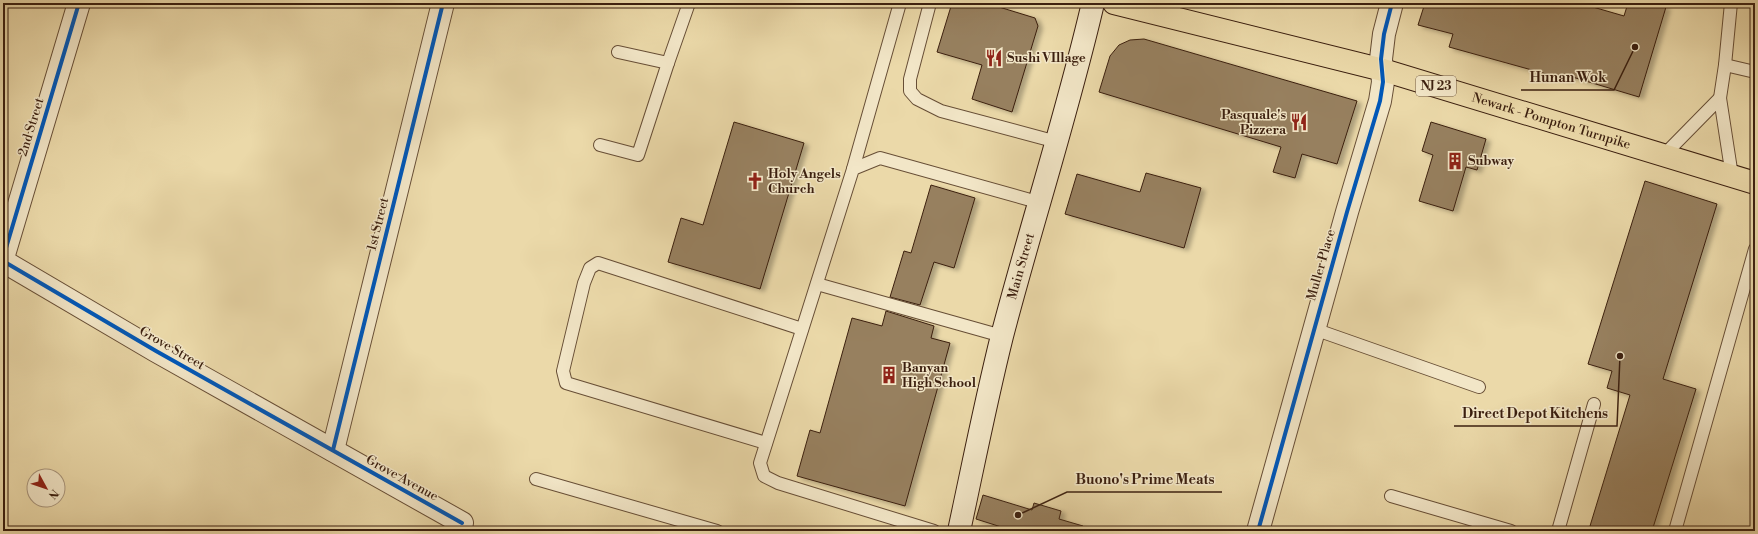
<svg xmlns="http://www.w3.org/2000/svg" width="1758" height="534" font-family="'Libre Bodoni',serif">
	<defs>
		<filter id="shadow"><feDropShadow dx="4.5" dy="2.5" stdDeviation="2" flood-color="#0004"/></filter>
	</defs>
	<rect width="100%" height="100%" fill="#ebd9a9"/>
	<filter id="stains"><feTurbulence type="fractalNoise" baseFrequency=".005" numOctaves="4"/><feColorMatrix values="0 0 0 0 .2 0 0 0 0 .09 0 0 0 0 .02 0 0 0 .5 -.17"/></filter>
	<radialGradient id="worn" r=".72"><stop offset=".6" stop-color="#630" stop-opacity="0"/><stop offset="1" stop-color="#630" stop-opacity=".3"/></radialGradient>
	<g fill="#97805f" stroke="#3b1f0f" filter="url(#shadow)">
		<path d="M 952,3 L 986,3 L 1035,18 L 1038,26 L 1012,112 L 972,99 L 982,65 L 937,52 Z"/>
		<path d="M 1425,3 L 1579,3 L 1624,16 L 1628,3 L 1653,3 L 1666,7 L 1639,97 L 1569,76 L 1568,80 L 1449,47 L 1453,34 L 1418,25 Z"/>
		<path d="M 1144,39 L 1357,101 L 1337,164 L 1302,154 L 1295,178 L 1273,172 L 1281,147 L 1099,92 L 1110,56 L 1119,45 L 1130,40 Z"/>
		<path d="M 734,122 L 804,143 L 760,289 L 668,262 L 681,218 L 703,225 Z"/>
		<path d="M 1431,122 L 1486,139 L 1477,170 L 1466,167 L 1453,211 L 1419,201 L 1433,155 L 1422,151 Z"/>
		<path d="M 1146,173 L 1201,188 L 1184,248 L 1065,214 L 1077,174 L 1140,192 Z"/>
		<path d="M 1645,181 L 1717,204 L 1663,379 L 1696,389 L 1652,531 L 1606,531 L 1590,526 L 1630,395 L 1607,388 L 1612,371 L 1588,364 Z"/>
		<path d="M 931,185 L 975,198 L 954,268 L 934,262 L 920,305 L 890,297 L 904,251 L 911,253 Z"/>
		<path d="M 886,311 L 934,326 L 931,338 L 950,343 L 905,506 L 797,476 L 810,430 L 820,433 L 852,318 L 882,326 Z"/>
		<path d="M 983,495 L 1032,510 L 1034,503 L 1061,511 L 1059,519 L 1083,526 L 1082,531 L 1014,531 L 976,519 Z"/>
	</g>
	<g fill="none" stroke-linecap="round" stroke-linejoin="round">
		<g stroke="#674e36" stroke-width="14">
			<g id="lane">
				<path d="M 930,3 L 910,79 L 910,91 L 917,99 L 941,111 L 1057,142"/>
				<path d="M 618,52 L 668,63 L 689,3"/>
				<path d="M 1725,65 L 1755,72"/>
				<path d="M 1720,98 L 1725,65 L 1731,3"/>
				<path d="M 600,145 L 638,155 L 668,63"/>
				<path d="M 1664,155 L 1720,98 L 1732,176"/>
				<path d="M 853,169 L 900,3"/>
				<path d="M 817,284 L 1002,336"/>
				<path d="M 1314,329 L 1479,387"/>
				<path d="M 766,443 L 566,383 L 563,371 L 584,283 L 590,268 L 598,263 L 802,329"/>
				<path d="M 536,479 L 717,531"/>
				<path d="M 1391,496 L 1511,531"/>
				<path d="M 934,531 L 778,483 L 764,476 L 760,463 L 853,169 L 880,158 L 1041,203"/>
				<path d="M 1558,531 L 1594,404"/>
				<path d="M 1675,531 L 1755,249"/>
			</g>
		</g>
		<g stroke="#674e36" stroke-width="24">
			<g id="street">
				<path d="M 3,258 L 79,3"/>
				<path d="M 3,261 L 156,351 L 462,523"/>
				<path d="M 333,450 L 443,3"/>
				<path d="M 1258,531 L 1347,212 L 1380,101 L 1383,82 L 1381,59 L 1384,34 L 1392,3"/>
			</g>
		</g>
		<g stroke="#3b1f0f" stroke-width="24">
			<g id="secondary">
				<path id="s1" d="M 959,531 C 973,466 986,400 1002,336 C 1031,225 1067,115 1093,3"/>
			</g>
		</g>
		<g stroke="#3b1f0f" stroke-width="24">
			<g id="primary">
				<path id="s2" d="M 1114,3 L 1383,70 L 1755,183"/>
			</g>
		</g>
		<use href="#lane" stroke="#f2e6c7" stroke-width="12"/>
		<use href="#street" stroke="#f2e6c7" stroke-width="22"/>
		<use href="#secondary" stroke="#f2e6c7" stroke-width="22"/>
		<use href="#primary" stroke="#ebd9a9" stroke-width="22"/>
		<g stroke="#f2e6c7" stroke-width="6">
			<g id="cycleway">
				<path d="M 3,258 L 79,3"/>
				<path d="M 3,261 L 156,351 L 462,523"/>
				<path d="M 333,450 L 443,3"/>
				<path d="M 1258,531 L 1347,212 L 1380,101 L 1383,82 L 1381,59 L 1384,34 L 1392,3"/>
			</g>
		</g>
		<use href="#cycleway" stroke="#0057b8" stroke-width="4"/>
	</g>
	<defs>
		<g id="restaurant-bare" transform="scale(1.38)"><path d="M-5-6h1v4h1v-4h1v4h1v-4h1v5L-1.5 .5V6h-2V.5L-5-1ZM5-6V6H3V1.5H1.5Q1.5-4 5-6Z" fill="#8f2418" stroke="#f2e6c7" stroke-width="2.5" paint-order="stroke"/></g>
		<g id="building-bare" transform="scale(1.38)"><path d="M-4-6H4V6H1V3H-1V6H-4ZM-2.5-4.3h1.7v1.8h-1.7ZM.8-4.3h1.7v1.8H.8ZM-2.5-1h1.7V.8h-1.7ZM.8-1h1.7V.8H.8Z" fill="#8f2418" stroke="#f2e6c7" stroke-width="2.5" paint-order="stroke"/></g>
		<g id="church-bare" transform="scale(1.38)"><path d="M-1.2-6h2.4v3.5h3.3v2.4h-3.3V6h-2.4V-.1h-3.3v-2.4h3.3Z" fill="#8f2418" stroke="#f2e6c7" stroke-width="2.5" paint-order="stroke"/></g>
	</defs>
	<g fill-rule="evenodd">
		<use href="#restaurant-bare" x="994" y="58"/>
		<use href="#restaurant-bare" x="1299" y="122"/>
		<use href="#building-bare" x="1455" y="161"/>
		<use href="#church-bare" x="755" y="181"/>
		<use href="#building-bare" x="889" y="375"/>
	</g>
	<g text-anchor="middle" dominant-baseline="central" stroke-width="3" stroke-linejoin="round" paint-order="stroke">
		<rect fill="#f2e6c7" stroke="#725b46" stroke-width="1" x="1416" y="76" width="40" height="20" rx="3"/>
		<g font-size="12" font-weight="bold" fill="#3b1f0f">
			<text x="1436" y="86">NJ 23</text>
		</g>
		<g font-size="13" font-weight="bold" fill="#3b1f0f" stroke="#f2e6c7" text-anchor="start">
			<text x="1007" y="58">Sushi VIllage</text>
			<text x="1286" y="115" text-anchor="end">Pasquale's<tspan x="1286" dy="15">Pizzera</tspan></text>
			<text x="1468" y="161">Subway</text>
			<text x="768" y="174">Holy Angels<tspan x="768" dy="15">Church</tspan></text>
			<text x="902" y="368">Banyan<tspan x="902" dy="15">High School</tspan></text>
		</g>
		<g font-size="13" fill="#3b1f0f" stroke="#f2e6c7">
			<text stroke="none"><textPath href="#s2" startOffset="453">Newark - Pompton Turnpike</textPath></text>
			<text transform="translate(31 127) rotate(-73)">2nd Street</text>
			<text transform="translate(378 224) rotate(-76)">1st Street</text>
			<text transform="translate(1321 265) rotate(-74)">Muller Place</text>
			<text stroke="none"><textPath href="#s1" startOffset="272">Main Street</textPath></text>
			<text transform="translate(172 348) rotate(30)">Grove Street</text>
			<text transform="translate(402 478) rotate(29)">Grove Avenue</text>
		</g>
	</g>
	<path fill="none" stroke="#3b1f0f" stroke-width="1.5" d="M1635 47L1614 90H1521M1620 356L1617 426H1454M1018 515L1067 492H1222"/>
	<g fill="#3b1f0f" stroke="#f2e6c7" stroke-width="1.5">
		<circle cx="1635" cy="47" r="4"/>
		<circle cx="1620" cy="356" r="4"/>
		<circle cx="1018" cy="515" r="4"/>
	</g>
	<g font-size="14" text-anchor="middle" font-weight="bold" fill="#3b1f0f" stroke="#f2e6c7" stroke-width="3" stroke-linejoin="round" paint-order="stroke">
		<text x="1568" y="82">Hunan Wok</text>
		<text x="1535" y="418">Direct Depot Kitchens</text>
		<text x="1145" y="484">Buono's Prime Meats</text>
	</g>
	<rect width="1758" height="534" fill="none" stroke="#ebd9a9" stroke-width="16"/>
	<rect x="4" y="4" width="1750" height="526" fill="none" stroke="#3b1f0f" stroke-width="2"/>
	<rect x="8" y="8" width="1742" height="518" fill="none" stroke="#3b1f0f"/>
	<g transform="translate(46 488) rotate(130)"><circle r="19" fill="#f2e6c7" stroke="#a9967d"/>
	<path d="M0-3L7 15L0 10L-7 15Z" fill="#8f2418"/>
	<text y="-6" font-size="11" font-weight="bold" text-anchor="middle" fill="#3b1f0f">N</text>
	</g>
	<rect width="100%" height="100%" filter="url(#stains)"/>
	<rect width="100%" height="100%" fill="url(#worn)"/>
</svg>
